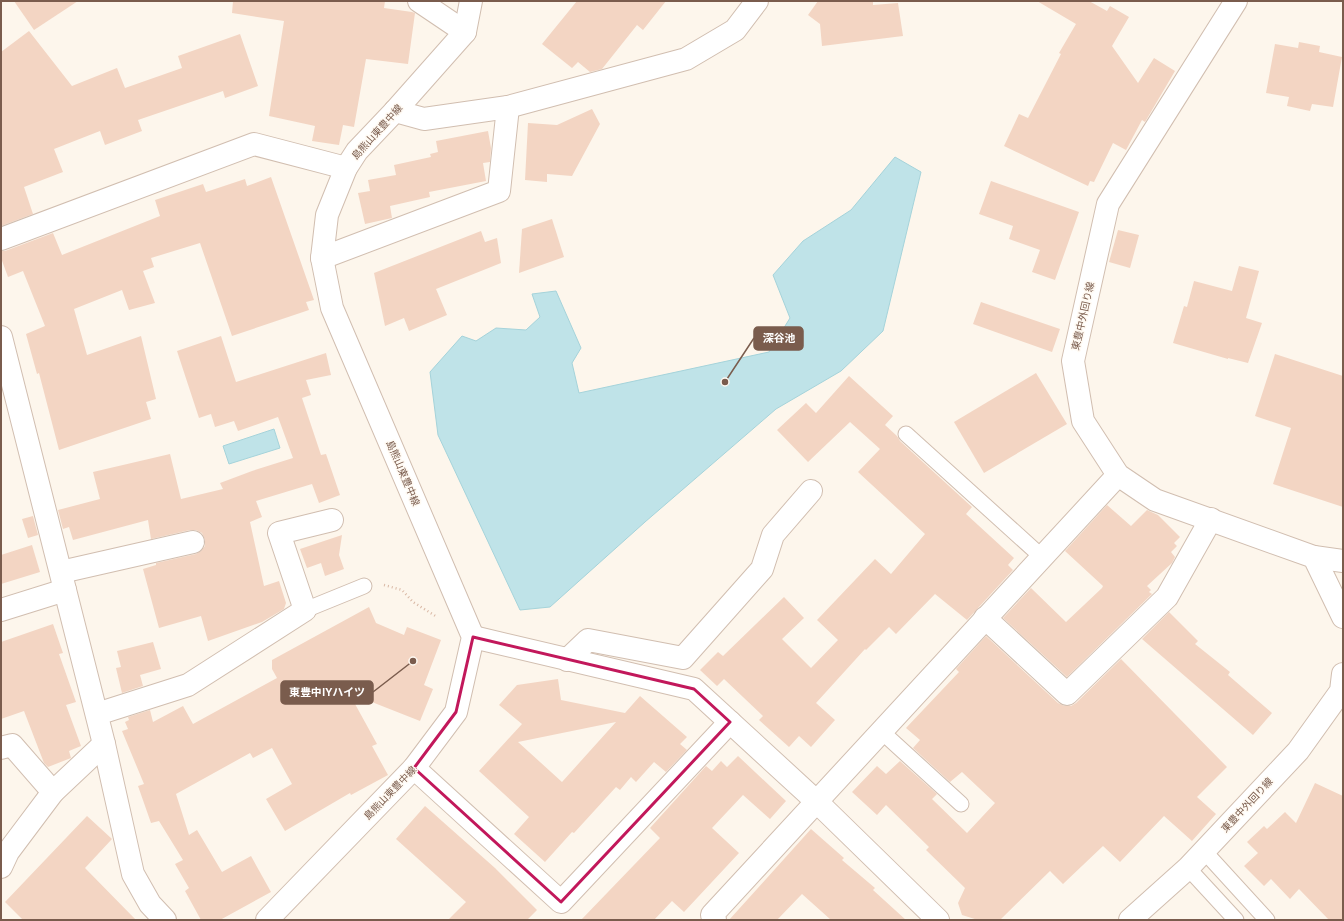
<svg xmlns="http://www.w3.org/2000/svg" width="1344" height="921" font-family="Ubuntu,'Noto Sans JP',sans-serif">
	<rect width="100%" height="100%" fill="#fdf6ec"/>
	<g fill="#bfe3e8" stroke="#a5d3da">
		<path d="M 895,157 L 921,172 L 883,331 L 841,371 L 776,409 L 645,522 L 550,607 L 520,610 L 438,435 L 430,372 L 462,336 L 476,341 L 496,328 L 526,330 L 540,317 L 532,294 L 556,291 L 581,348 L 572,363 L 579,393 L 769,352 L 790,318 L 773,275 L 803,241 L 851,210 Z"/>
		<path d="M 274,429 L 280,448 L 229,464 L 223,446 Z"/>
	</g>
	<g fill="#f3d5c3" fill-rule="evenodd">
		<path d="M 14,1 L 78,1 L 34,30 Z"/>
		<path d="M 233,1 L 385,1 L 384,8 L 412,12 L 415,13 L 408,64 L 366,59 L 354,127 L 343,125 L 339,145 L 312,141 L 315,126 L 269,116 L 284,21 L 232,13 Z"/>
		<path d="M 577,1 L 666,1 L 643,30 L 637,25 L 602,69 L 590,72 L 578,62 L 572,68 L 542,44 Z"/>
		<path d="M 818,1 L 873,1 L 873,5 L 898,3 L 903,36 L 822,46 L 820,24 L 808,15 Z"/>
		<path d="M 1037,1 L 1089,1 L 1107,11 L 1110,6 L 1129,17 L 1112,46 L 1138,83 L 1154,58 L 1175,71 L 1145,122 L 1142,120 L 1126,150 L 1113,143 L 1094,182 L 1090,181 L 1088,186 L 1004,146 L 1019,114 L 1028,118 L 1061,54 L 1059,53 L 1076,24 Z"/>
		<path d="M 29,31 L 72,86 L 117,68 L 125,88 L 182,68 L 178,56 L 240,34 L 258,86 L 225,98 L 223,91 L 138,120 L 142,131 L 105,145 L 100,131 L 54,149 L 63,172 L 24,187 L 33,214 L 1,226 L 1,52 Z"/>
		<path d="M 1299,42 L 1320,46 L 1319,52 L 1342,57 L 1333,107 L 1312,104 L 1310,111 L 1287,106 L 1289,97 L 1266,93 L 1275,44 L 1298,48 Z"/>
		<path d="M 592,109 L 600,124 L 572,176 L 547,174 L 547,182 L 525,180 L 528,123 L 557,125 Z"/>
		<path d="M 488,131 L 491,148 L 490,162 L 483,163 L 486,181 L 429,192 L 430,197 L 390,206 L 392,218 L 365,224 L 358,193 L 370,191 L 368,180 L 396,175 L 394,165 L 431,157 L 430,154 L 438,152 L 436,141 Z"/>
		<path d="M 271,177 L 314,300 L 306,302 L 309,310 L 232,336 L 200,243 L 151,258 L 154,267 L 143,271 L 155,303 L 129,310 L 122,290 L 74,309 L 87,355 L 141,336 L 156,399 L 146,402 L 151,419 L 59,450 L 39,373 L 37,374 L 26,334 L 45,326 L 23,271 L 8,277 L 1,258 L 1,251 L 5,251 L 53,233 L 62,255 L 160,216 L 155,200 L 203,184 L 206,192 L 245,179 L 247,186 Z"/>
		<path d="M 991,181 L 1079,212 L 1055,280 L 1032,272 L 1040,250 L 1009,239 L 1013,226 L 979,214 Z"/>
		<path d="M 552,219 L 564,257 L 519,273 L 522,229 Z"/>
		<path d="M 1118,230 L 1139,235 L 1130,268 L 1109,262 Z"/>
		<path d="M 481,231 L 485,242 L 497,238 L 501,263 L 436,289 L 447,315 L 409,331 L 404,318 L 385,326 L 374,273 Z"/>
		<path d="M 1239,266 L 1259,271 L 1246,318 L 1262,323 L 1248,363 L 1228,358 L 1228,359 L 1173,343 L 1184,306 L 1187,307 L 1194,281 L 1232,291 Z"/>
		<path d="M 981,302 L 1060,329 L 1052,352 L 973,324 Z"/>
		<path d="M 221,336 L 236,382 L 326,353 L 331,375 L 306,380 L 311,395 L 302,398 L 321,455 L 326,454 L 340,495 L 319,503 L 312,484 L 256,501 L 262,517 L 250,522 L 264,586 L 279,581 L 286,603 L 284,609 L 262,622 L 208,641 L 201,616 L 159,628 L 143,569 L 156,565 L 156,563 L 196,554 L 201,551 L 205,546 L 205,540 L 202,533 L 196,530 L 190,530 L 151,539 L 148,520 L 73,540 L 69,527 L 63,529 L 58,510 L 100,499 L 93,472 L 170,454 L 181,499 L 223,489 L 220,483 L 252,471 L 293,458 L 278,417 L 238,431 L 234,421 L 215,427 L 211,414 L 199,418 L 177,351 Z"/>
		<path d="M 1275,354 L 1343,376 L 1343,507 L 1273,484 L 1291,428 L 1255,416 Z"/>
		<path d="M 1036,373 L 1067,424 L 984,473 L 954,422 Z"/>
		<path d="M 849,376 L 893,416 L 885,425 L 897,436 L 900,441 L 972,507 L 966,514 L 1014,558 L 1008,565 L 1013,570 L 967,620 L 935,594 L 896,634 L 889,627 L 866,650 L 865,649 L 816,703 L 835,720 L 811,747 L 799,736 L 789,747 L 759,720 L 763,716 L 724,679 L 717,686 L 700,670 L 718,652 L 723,656 L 784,597 L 804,618 L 782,639 L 811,668 L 838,640 L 817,620 L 875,559 L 891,574 L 925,534 L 858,472 L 880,449 L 850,422 L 808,462 L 777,430 L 806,403 L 816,413 Z"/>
		<path d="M 1107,505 L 1131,526 L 1147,510 L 1158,515 L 1180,537 L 1174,543 L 1177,546 L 1171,552 L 1175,557 L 1172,563 L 1147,586 L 1151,590 L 1149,592 L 1152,594 L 1067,677 L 1003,618 L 1031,588 L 1066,622 L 1102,588 L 1103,586 L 1065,551 Z"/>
		<path d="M 33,516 L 38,535 L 28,538 L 22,519 Z"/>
		<path d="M 342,535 L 339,555 L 344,569 L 325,576 L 321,563 L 307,568 L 300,549 Z"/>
		<path d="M 32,545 L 40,572 L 1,584 L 1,555 Z"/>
		<path d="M 369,607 L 376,623 L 404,635 L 407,627 L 441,640 L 424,685 L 433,689 L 420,721 L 349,693 L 377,744 L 372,746 L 388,775 L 351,795 L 350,793 L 285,831 L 266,799 L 292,784 L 272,748 L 253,758 L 250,753 L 176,794 L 189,835 L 197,830 L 222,872 L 251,856 L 271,892 L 220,920 L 201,920 L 185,891 L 189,888 L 175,864 L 183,860 L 159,821 L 151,823 L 138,786 L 144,784 L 122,731 L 128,729 L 125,722 L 129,720 L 128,717 L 150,710 L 153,722 L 183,706 L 193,724 L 277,678 L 272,669 L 272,660 Z"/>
		<path d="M 1169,612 L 1198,641 L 1195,644 L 1230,672 L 1228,675 L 1272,713 L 1253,735 L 1142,639 Z"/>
		<path d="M 53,624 L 63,653 L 59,654 L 76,702 L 66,705 L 81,746 L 69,751 L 71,758 L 48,767 L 44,763 L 24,711 L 1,719 L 1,642 Z"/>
		<path d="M 986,636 L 1058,703 L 1064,706 L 1071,706 L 1076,703 L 1121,659 L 1227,767 L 1197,797 L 1216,814 L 1192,841 L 1164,816 L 1120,862 L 1103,846 L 1063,884 L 1050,871 L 1000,920 L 978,920 L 962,915 L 958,903 L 965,888 L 926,850 L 929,847 L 886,805 L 877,815 L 852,792 L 877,766 L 886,774 L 900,761 L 937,794 L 932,799 L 967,833 L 995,803 L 962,772 L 950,782 L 913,748 L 920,740 L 906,728 L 959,672 L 956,669 Z"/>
		<path d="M 153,642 L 161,669 L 140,675 L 143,686 L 122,693 L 116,668 L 121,667 L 117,651 Z"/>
		<path d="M 558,679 L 561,700 L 625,713 L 640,696 L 687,737 L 680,744 L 687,750 L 666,772 L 654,762 L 636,782 L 631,777 L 620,790 L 616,787 L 574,833 L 572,832 L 545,862 L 514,834 L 529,817 L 479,771 L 522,724 L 499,705 L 517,685 ZM 616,722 L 562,782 L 518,742 Z"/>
		<path d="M 738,756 L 786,801 L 770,819 L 743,795 L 712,828 L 739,853 L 684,912 L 672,901 L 654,920 L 581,920 L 660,838 L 650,828 L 706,766 L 712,771 L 721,761 L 727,767 Z"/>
		<path d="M 1315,783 L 1343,796 L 1343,920 L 1329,920 L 1299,889 L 1290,899 L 1271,879 L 1264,886 L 1244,866 L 1258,853 L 1247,842 L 1264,826 L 1267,829 L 1285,812 L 1296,823 Z"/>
		<path d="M 425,806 L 495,868 L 537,910 L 527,920 L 448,920 L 466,902 L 396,839 Z"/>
		<path d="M 87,816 L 112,839 L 85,868 L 136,920 L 23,920 L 5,902 Z"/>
		<path d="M 811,829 L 844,858 L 842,860 L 875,888 L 873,890 L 906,920 L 831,920 L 802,894 L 777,920 L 729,920 Z"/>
	</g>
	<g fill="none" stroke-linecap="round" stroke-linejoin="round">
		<g stroke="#d1beb0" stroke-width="17">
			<g id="service">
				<path d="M 906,434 L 1042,557"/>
				<path d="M 305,610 L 364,586"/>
				<path d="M 881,731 L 961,804"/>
				<path d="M 1204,851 L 1267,920"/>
				<path d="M 1188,868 L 1236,920"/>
			</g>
		</g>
		<g stroke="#d1beb0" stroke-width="24">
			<g id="minor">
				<path d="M 419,1 L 465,32"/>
				<path d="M 1236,1 L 1108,204 L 1073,361 L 1083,421 L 1118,475 L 1155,500 L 1314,557 L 1343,617"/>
				<path d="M 395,111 L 424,119 L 508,107 L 686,59 L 735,30 L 757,1"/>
				<path d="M 1,239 L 254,144 L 346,168"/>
				<path d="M 322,258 L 499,191 L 508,107"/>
				<path d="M 1,337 L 104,744 L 133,874 L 150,904 L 165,920"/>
				<path d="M 1314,557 L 1343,561"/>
				<path d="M 61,572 L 193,542"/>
				<path d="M 1,610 L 65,590"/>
				<path d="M 985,618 L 1067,694 L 1167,597 L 1211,519"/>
				<path d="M 473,637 L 694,689 L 817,802 L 938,920"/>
				<path d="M 567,660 L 588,640 L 683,658 L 762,569 L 773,535 L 811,491"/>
				<path d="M 97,714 L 188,685 L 305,610 L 279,533 L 332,520"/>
				<path d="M 1,748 L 12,745 L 53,792"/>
				<path d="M 414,768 L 561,902 L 730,722"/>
				<path d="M 1,867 L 8,852 L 53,792 L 104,744"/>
				<path d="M 715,920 L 712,915 L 1118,475"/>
				<path d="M 1130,920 L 1188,868 L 1298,751 L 1341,691 L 1343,674"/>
			</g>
		</g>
		<g stroke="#d1beb0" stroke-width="24">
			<path id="tertiary" d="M 267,920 L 414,768 L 456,712 L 473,637 L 332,308 L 322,258 L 327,215 L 346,168 L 357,151 L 395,111 L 465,32 L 471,1"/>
		</g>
		<path stroke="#d9b8a5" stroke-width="2.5" stroke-dasharray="1 3" stroke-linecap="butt" d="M 384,585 L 402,590 L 413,602 L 437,617"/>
		<use href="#service" stroke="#fff" stroke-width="15"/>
		<use href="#minor" stroke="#fff" stroke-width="22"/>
		<use href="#tertiary" stroke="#fff" stroke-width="22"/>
	</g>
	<path fill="none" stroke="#c2185b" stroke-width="3" stroke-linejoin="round" d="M 473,637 L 694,689 L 730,722 L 561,902 L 414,768 L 456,712 Z"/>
	<g text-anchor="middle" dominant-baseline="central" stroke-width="3" stroke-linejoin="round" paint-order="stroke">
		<g font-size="10" fill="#7a5c4d" stroke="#fffaf3">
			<text transform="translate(377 132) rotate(-48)">島熊山東豊中線</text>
			<text transform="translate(1083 316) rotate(-77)">東豊中外回り線</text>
			<text transform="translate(403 473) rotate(67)">島熊山東豊中線</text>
			<text transform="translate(390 793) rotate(-46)">島熊山東豊中線</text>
			<text transform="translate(1247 805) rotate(-47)">東豊中外回り線</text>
		</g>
	</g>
	<path fill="none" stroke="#7a5c4d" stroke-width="1.5" d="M725 382L754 338M413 661L373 692"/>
	<g fill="#7a5c4d" stroke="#fffaf3" stroke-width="1.5">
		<circle cx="725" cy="382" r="4"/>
		<circle cx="413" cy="661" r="4"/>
	</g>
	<g fill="#7a5c4d" stroke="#7a5c4d" stroke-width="1.5">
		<rect x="754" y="327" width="49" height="23" rx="4"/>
		<rect x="281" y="681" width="92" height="23" rx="4"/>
	</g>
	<g font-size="11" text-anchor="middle" font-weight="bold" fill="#fff">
		<text x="779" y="342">深谷池</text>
		<text x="327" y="696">東豊中IYハイツ</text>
	</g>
	<rect width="1344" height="921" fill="none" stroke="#7a5c4d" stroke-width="4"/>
</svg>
